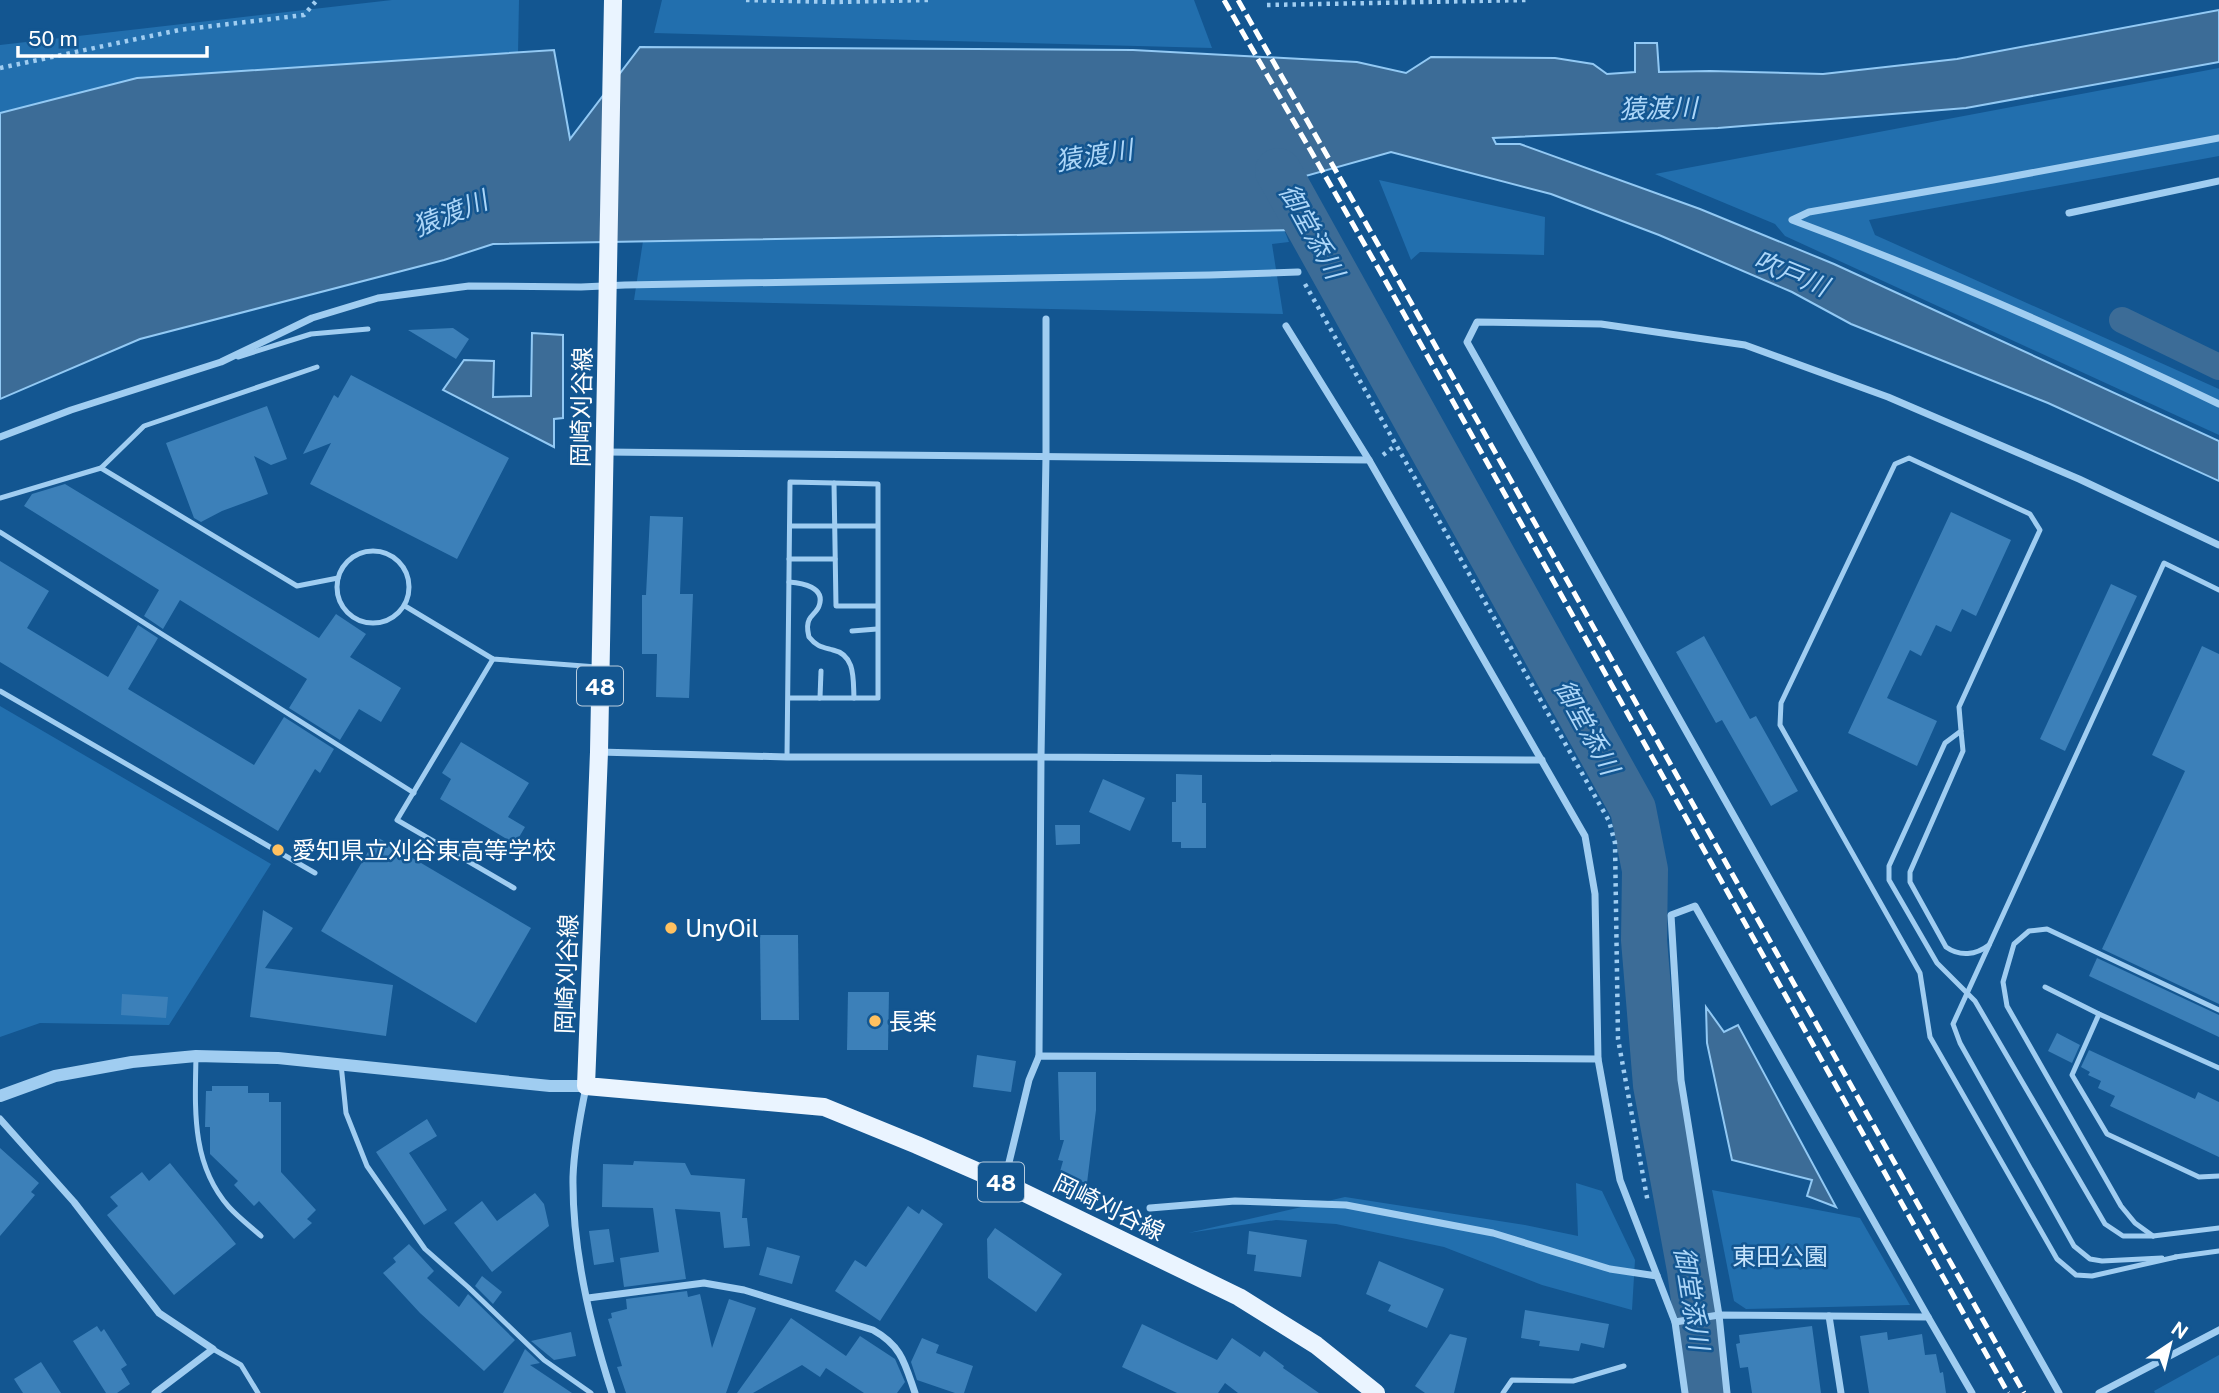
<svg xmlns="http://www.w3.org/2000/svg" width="2219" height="1393" font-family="'Public Sans','Noto Sans JP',sans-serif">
	<rect width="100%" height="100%" fill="#135691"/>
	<g fill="#226fae">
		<path d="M 392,0 L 519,0 L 518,53 L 0,126 L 0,45 Z"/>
		<path d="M 662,0 L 1194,0 L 1212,48 L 654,33 Z"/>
		<path d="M 2219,68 L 2219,156 L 1869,220 L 1875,235 L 2219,389 L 2219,435 L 1785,236 L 1775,224 L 1655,174 Z"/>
		<path d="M 1255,157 L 1289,242 L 1272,244 L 1283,314 L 634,300 L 643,241 L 939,238 Z"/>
		<path d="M 1379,180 L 1545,217 L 1544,255 L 1420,252 L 1411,260 Z"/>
		<path d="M 0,706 L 271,864 L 169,1025 L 40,1023 L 0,1037 Z"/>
		<path d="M 1576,1183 L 1602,1191 L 1635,1260 L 1632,1310 L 1542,1285 L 1444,1247 L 1336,1224 L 1276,1220 L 1188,1233 L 1345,1197 L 1525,1225 L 1578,1236 Z"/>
		<path d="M 1712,1190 L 1860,1218 L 1910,1305 L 1746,1309 L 1734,1301 Z"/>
		<path d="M 2219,1355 L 2219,1393 L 2155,1393 L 2154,1391 Z"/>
	</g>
	<g fill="#3c6c97" stroke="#92c9f4" stroke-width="2">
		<path d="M 2219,10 L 2219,62 L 1966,108 L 1718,128 L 1493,138 L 1496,144 L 1520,144 L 1700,209 L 1834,264 L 2219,441 L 2219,481 L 2048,403 L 1851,324 L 1792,292 L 1659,235 L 1551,194 L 1391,152 L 1284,182 L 1314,223 L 1296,230 L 493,244 L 444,260 L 140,339 L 0,399 L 0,113 L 137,78 L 554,50 L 570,139 L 640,47 L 1133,50 L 1357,62 L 1406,73 L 1431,57 L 1555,58 L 1593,64 L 1607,74 L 1635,72 L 1635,43 L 1657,43 L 1659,72 L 1710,71 L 1823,74 L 1957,59 Z"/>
		<path d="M 532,333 L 563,335 L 563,418 L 554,419 L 554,447 L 443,390 L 464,360 L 494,361 L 493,397 L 531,396 Z"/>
		<path d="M 1706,1007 L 1724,1032 L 1738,1025 L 1836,1207 L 1807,1196 L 1812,1180 L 1732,1160 L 1707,1043 Z"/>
	</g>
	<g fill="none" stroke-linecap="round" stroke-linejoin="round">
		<path stroke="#3c6c97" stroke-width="26" d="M 2122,320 L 2219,367"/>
		<path stroke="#3c6c97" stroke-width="46" d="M 1278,171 L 1633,809 L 1645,870 L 1644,940 L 1656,1085 L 1690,1270 L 1707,1393"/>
	</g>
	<g fill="#3c80b9">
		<path d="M 453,328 L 469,339 L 456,359 L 408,330 Z"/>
		<path d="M 351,375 L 509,458 L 457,559 L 310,484 L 331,443 L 303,454 L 334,395 L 338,398 Z"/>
		<path d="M 267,406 L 287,459 L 271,465 L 254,456 L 268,494 L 222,511 L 201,522 L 194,518 L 166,443 Z"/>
		<path d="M 65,484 L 319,638 L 336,614 L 366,634 L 350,657 L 401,688 L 381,722 L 359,709 L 340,740 L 289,708 L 307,679 L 180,600 L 163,629 L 144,616 L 159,590 L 24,506 L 32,494 Z"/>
		<path d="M 1951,512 L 2011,540 L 1976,616 L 1962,609 L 1951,632 L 1936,625 L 1921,656 L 1910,650 L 1887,698 L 1937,721 L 1917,766 L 1848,733 Z"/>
		<path d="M 650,516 L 683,517 L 680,594 L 693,594 L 689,698 L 656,697 L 657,654 L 642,654 L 642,595 L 646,595 Z"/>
		<path d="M 0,561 L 49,591 L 27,628 L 108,677 L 138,625 L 158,638 L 128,689 L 254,765 L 284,717 L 334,749 L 320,773 L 315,769 L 278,831 L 0,662 Z"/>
		<path d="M 2111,584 L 2137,596 L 2065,751 L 2040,739 Z"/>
		<path d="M 1704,636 L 1750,719 L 1756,716 L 1798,791 L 1771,806 L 1722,720 L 1716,723 L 1676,652 Z"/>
		<path d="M 2202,646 L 2219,654 L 2219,1004 L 2102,949 L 2185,771 L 2152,755 Z"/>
		<path d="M 461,742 L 529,783 L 508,817 L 525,827 L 515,844 L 440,799 L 451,779 L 442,773 Z"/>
		<path d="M 1176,774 L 1202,775 L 1202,803 L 1206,803 L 1206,848 L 1181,848 L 1181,842 L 1172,842 L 1172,802 L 1176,802 Z"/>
		<path d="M 1103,779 L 1145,798 L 1130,831 L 1089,812 Z"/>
		<path d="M 1055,825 L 1080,825 L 1080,844 L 1056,845 Z"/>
		<path d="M 377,837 L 531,928 L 476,1023 L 321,931 Z"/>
		<path d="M 263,910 L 293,928 L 265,968 L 393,985 L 386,1036 L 250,1017 Z"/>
		<path d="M 760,935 L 798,935 L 799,1020 L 761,1020 Z"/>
		<path d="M 2097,958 L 2219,1015 L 2219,1037 L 2089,976 Z"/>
		<path d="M 848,992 L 889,992 L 888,1050 L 847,1050 Z"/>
		<path d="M 122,994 L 168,997 L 166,1018 L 121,1015 Z"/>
		<path d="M 2057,1033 L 2080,1045 L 2072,1063 L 2048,1051 Z"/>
		<path d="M 2089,1050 L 2195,1099 L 2198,1092 L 2219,1102 L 2219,1157 L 2110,1106 L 2115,1096 L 2098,1088 L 2101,1081 L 2088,1075 L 2090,1072 L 2081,1067 Z"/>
		<path d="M 977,1055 L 1016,1061 L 1011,1092 L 973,1087 Z"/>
		<path d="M 1058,1072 L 1096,1072 L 1096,1110 L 1087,1183 L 1059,1175 L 1063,1161 L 1058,1160 L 1064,1140 L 1060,1140 Z"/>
		<path d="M 212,1086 L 248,1086 L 248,1093 L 269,1093 L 269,1102 L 281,1102 L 281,1172 L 316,1210 L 307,1219 L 312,1223 L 294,1239 L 259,1201 L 254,1206 L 234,1185 L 238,1181 L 210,1154 L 210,1127 L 205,1127 L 206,1091 L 212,1091 Z"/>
		<path d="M 427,1119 L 437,1136 L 409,1153 L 447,1210 L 424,1225 L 376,1152 Z"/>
		<path d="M 0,1148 L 39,1183 L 31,1192 L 35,1195 L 0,1236 Z"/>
		<path d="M 634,1161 L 685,1163 L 691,1175 L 745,1179 L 742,1218 L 747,1218 L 750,1246 L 724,1248 L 720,1212 L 675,1209 L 686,1279 L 624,1287 L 620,1258 L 659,1252 L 653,1208 L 602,1207 L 603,1164 L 633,1165 Z"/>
		<path d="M 170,1163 L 236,1244 L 174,1295 L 107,1215 L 118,1206 L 110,1197 L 142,1172 L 149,1181 Z"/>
		<path d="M 535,1193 L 544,1204 L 549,1226 L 492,1272 L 454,1223 L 482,1201 L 497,1221 Z"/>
		<path d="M 908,1206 L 919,1214 L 922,1209 L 943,1224 L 880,1321 L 835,1291 L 855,1260 L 866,1267 Z"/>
		<path d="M 995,1228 L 1062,1274 L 1036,1312 L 988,1278 L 987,1239 Z"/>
		<path d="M 609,1229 L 614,1262 L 594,1265 L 589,1231 Z"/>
		<path d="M 1249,1231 L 1307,1240 L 1301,1277 L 1254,1271 L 1256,1255 L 1247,1254 Z"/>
		<path d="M 409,1244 L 434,1271 L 427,1278 L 459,1307 L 468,1294 L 515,1340 L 484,1371 L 420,1313 L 383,1273 L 396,1262 L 393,1258 Z"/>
		<path d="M 767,1247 L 800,1256 L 792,1284 L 759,1275 Z"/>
		<path d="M 1379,1261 L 1444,1289 L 1427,1328 L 1388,1311 L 1391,1305 L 1366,1294 Z"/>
		<path d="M 482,1276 L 502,1292 L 493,1304 L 475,1286 Z"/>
		<path d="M 687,1291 L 688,1297 L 700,1294 L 712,1348 L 729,1299 L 756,1308 L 726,1393 L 626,1393 L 617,1367 L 622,1366 L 608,1319 L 612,1318 L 611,1313 L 627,1309 L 626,1299 Z"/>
		<path d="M 1525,1310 L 1609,1324 L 1604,1348 L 1581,1343 L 1579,1351 L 1539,1346 L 1540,1341 L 1521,1338 Z"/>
		<path d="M 791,1318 L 846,1356 L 860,1336 L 895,1359 L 905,1382 L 897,1393 L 864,1393 L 826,1368 L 820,1377 L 802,1365 L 753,1393 L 737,1393 Z"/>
		<path d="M 1142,1324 L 1217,1360 L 1232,1338 L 1260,1357 L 1264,1351 L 1284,1366 L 1283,1368 L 1319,1393 L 1238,1393 L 1225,1383 L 1218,1393 L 1177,1393 L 1122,1367 Z"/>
		<path d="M 97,1326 L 101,1332 L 104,1329 L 127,1365 L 121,1369 L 130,1384 L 117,1393 L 106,1393 L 73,1341 Z"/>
		<path d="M 1812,1326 L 1821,1393 L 1752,1393 L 1748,1367 L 1740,1368 L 1736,1344 L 1740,1343 L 1739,1335 Z"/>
		<path d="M 571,1332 L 576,1356 L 554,1360 L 531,1341 Z"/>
		<path d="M 1887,1332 L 1888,1340 L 1922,1334 L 1925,1355 L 1936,1354 L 1940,1373 L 1943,1372 L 1946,1393 L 1869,1393 L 1860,1336 Z"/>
		<path d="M 1450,1334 L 1467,1338 L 1454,1393 L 1425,1393 L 1415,1386 Z"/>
		<path d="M 922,1338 L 939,1345 L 936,1353 L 973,1366 L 964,1393 L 955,1393 L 917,1380 L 911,1362 Z"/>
		<path d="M 525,1349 L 540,1363 L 530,1365 L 572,1393 L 503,1393 Z"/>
		<path d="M 41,1362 L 61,1393 L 23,1393 L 14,1379 Z"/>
	</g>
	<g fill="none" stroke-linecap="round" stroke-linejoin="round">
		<g stroke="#a0cdf1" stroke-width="4.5" stroke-dasharray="3.5 5" stroke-linecap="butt">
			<path d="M 746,0 L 836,2 L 928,0"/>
			<path d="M 1267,5 L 1528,0"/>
			<path d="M 0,68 L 179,30 L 304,15 L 317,0"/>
			<path d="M 1305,284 L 1609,821 L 1615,843 L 1618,1039 L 1648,1203"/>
			<path d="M 1383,455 L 1396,445"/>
		</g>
		<g stroke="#a0cdf1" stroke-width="5">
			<path d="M 238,357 L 311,334 L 368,329"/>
			<path d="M 101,468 L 144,426 L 317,367"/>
			<path d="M 834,483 L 836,606 L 876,606"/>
			<path d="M 0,498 L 101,468 L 297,586 L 338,578"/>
			<path d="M 790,526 L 877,526"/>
			<path d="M 0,532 L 414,793"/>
			<circle cx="373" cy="587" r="36"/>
			<path d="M 789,559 L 835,559"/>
			<path d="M 789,582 C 802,583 826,587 819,606 C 817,612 811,615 809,620 C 806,626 808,632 809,637 C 817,647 822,647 833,650 C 856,655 853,680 854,698"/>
			<path d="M 405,606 L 493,659 L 597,667"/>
			<path d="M 852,631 L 877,629"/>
			<path d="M 493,659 L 397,820 L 514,888"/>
			<path d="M 0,691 L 315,873"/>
			<path d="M 820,698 L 821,671"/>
			<path d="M 1961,731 L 1963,751 L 1910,872 L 1910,882 L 1946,947 C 1960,957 1976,955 1989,945"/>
			<path d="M 787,757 L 790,482 L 878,484 L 878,698 L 789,698"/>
			<path d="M 2045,987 L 2099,1014 L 2219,1068"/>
			<path d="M 2099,1014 L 2072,1075 L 2107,1134 L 2199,1177 L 2219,1176"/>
			<path d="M 196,1056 C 195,1109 191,1164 229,1207 C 238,1217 251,1227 261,1236"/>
			<path d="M 341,1064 L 346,1113 L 367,1166 L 425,1249 L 468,1287 L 544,1360 L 591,1393"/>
			<path d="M 2153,1236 L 2135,1223 L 2121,1206 L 2007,1006 L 2003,982 L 2014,944 L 2029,931 L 2047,929 L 2219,1010"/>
			<path d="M 2175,1257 L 2219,1251"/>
			<path d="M 2176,1257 L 2092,1276 L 2076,1275 L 2057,1259 L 1930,1037 L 1920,973 L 1780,725 L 1781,703 L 1895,464 L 1909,458 L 2030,514 L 2040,530 L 1959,707 L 1961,731 L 1945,743 L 1889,866 L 1889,880 L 1937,963 L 1975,1001 L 2105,1224 L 2123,1236 L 2153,1236 L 2219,1228"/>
			<path d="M 2162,1258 L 2102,1261 L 2090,1259 L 2074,1246 L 1960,1043 L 1953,1024 L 2164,563 L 2219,590"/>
			<path d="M 213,1349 L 241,1365 L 258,1393"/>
			<path d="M 1503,1393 L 1512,1380 L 1573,1381 L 1624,1366"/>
		</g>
		<g stroke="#a0cdf1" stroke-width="7">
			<path d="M 2219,138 L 1993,180 L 1809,212 L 1792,220 C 1937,274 2080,337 2219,404"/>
			<path d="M 2069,213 L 2219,181"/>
			<path d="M 1046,319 L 1046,456 L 1041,757 L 1542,760"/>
			<path d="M 1286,326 L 1369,460"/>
			<path d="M 0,437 L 71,410 L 221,362 L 312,318 L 378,298 L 469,286 L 581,287 L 625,285 L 1210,275 L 1298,272"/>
			<path d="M 606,452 L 1369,460 L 1585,836 L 1595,894 L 1598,1059 L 1620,1180 L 1675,1322 L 1685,1393"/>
			<path d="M 599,752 L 787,757 L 1041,757 L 1039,1056"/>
			<path d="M 586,1087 C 580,1116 574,1147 573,1177 C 572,1249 590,1325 612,1393"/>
			<path d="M 0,1119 L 74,1202 L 159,1313 L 213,1349 L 155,1393"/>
			<path d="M 1004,1183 L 1029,1080 L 1039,1056 L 1598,1059"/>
			<path d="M 1150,1208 L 1235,1201 L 1346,1205 L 1493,1233 L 1610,1269 L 1657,1276"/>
			<path d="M 588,1298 L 704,1283 L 744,1290 L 873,1330 C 902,1346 905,1364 915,1393"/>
			<path d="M 1829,1316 L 1841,1393"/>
			<path d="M 1675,1322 L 1719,1315 L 1928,1317 L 1972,1393"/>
			<path d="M 1727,1393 L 1719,1315 L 1681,1080 L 1671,915 L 1695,906 L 1928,1317"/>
			<path d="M 2059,1393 L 1467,342 L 1477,322 L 1601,324 L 1745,345 L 1888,397 L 2079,479 L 2219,545"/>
			<path d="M 2099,1393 L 2219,1330"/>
		</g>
		<path stroke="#a0cdf1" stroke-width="12" d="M 0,1096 L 55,1076 L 132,1062 L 196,1056 L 278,1058 L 550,1086 L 586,1086"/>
		<path stroke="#eaf4ff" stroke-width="18" d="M 613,0 L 599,752 L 586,1086 L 824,1107 L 917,1145 L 1004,1183 L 1239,1297 L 1316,1345 L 1376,1393"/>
		<g stroke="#fff" stroke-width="5" stroke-dasharray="12 5" stroke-linecap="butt">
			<path d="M 1224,0 L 1381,273 L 2008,1393"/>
			<path d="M 1238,0 L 1391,267 L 2024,1393"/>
		</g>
	</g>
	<g fill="#ffc160" stroke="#135691" stroke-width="2.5">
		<circle cx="278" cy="850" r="7"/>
		<circle cx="671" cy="928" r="7"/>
		<circle cx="875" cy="1021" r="7"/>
	</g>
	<g text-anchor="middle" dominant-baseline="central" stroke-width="5" stroke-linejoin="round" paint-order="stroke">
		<g fill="#135691" stroke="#b8ccde" stroke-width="2">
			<rect x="577" y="666.5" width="46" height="39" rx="5"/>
			<rect x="978" y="1162.5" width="46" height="39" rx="5"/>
		</g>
		<g font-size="23" font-weight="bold" fill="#fff">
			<text x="600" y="686">48</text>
			<text x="1001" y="1182">48</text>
		</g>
		<g font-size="24" fill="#fff" stroke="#135691">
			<text transform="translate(581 407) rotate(-89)">岡崎刈谷線</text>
			<text transform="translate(566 974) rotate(-88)">岡崎刈谷線</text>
			<text transform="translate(1109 1207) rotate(26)">岡崎刈谷線</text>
		</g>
		<g font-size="24" fill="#fff" stroke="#135691" text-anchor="start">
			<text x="292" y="850">愛知県立刈谷東高等学校</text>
			<text x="685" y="928">UnyOil</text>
			<text x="889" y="1021">長楽</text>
		</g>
		<g font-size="24" fill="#c7e4fc" stroke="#135691">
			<text x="1780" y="1256">東田公園</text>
		</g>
		<g font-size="26" font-style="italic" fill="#acd6f8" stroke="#135691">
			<text transform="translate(1658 108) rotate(-1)">猿渡川</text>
			<text transform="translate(1094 155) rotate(-9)">猿渡川</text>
			<text transform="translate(450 213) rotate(-22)">猿渡川</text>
			<text transform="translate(1312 231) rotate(61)">御堂添川</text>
			<text transform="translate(1791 273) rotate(22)">吹戸川</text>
			<text transform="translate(1587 727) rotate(61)">御堂添川</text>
			<text transform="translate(1692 1298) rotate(81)">御堂添川</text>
		</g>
	</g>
	<g transform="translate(2170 1344) rotate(35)" stroke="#135691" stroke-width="5" paint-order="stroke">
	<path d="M0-5L12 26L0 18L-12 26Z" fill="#ffffff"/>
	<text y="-10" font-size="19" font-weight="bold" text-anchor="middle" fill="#ffffff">N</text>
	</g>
	<path d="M18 46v10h189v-10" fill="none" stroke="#ffffff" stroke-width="3.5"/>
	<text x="28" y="46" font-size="21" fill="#ffffff" stroke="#135691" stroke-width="5" paint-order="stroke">50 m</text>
</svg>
